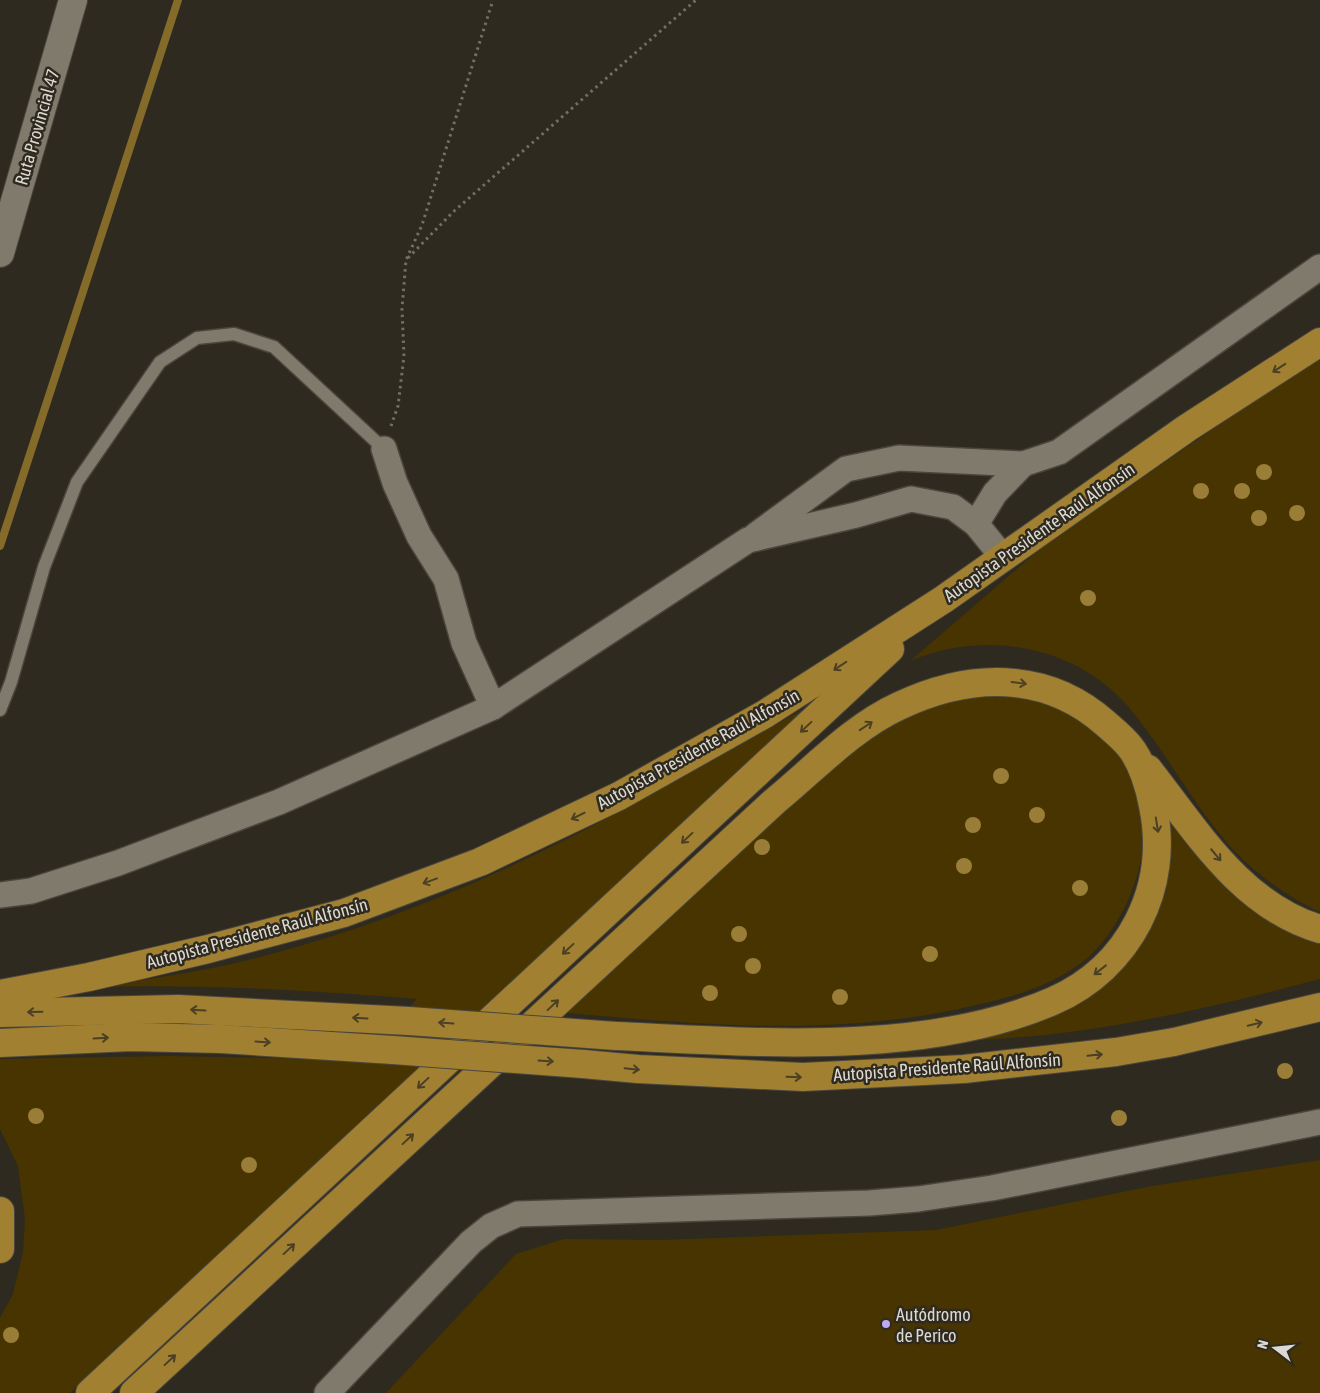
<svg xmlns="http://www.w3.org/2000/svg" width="1320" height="1393" font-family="'Asap Condensed',sans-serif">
	<rect width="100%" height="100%" fill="#2f2a1f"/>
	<g fill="#473400">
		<path d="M 1320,358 L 1320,912 C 1287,897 1253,872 1229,845 C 1192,803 1166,752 1131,710 C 1078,645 985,629 910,661 L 1039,550 L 1243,408 Z"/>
		<path d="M 1013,693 C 1030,698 1049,701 1066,708 C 1073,711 1081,719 1087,724 C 1117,747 1133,767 1140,805 C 1146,840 1143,865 1129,898 C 1117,925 1099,952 1074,968 C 1044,988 1011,997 976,1005 C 835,1039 689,1024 546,1011 L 856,744 L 893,721 L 944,700 Z"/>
		<path d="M 825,697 L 510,984 L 70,1393 L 0,1393 L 0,1318 L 13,1294 L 23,1252 L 25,1219 L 18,1166 L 0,1129 L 0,1059 L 170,1056 L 357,1060 L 417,999 C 308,990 201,984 92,987 C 135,981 179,975 222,966 C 299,949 377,923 450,893 C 580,839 702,766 825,697 Z"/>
		<path d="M 1165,806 L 1320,942 L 1320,979 C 1207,1009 1091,1036 974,1040 L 1038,1022 L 1062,1009 L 1111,976 Z"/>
		<path d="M 1320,1160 L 1320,1393 L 386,1393 L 516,1254 L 564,1239 L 661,1240 L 936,1230 L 1152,1186 Z"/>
	</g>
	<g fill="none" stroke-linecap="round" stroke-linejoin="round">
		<path stroke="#856b29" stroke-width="8" d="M 0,546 L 178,0"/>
		<g stroke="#4a463d" stroke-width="15">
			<path id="service" d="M 0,710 L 11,682 L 44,567 L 77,482 L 160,362 L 197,338 L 234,334 L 274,347 L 384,449"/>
		</g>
		<g stroke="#4a463d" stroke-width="28">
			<g id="minor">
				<path d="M 384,449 L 395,483 L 419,536 L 446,579 L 464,643 L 493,707"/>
				<path d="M 976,524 L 995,493 L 1023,464"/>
				<path d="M 756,535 L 846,469 L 899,458 L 1023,464 L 1059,452 L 1320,267"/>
				<path d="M 0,895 L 31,891 L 118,863 L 279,802 L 493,707 L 748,540 L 856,515 L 911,499 L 953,507 L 976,524 L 1002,556"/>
				<path d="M 327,1393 L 471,1242 L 491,1226 L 518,1214 L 869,1203 L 918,1199 L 992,1188 L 1320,1122"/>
			</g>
		</g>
		<g stroke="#4a463d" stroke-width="30">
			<path id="tertiary" d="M 0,253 L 73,0"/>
		</g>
		<g stroke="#4a463d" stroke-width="30">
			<g id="motorway">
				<path d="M 1148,769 C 1196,830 1241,906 1320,929"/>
				<path d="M 0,994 L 89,977 L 208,949 L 344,913 L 480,862 L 619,796 L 765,714 L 944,599 L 1187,428 L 1320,342"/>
				<path d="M 0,1013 L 178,1009 L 409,1021"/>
				<path d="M 0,1043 L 131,1037 L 221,1039 L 393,1050"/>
				<path d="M 583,1064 L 638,1069 L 803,1077 L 964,1069 L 1116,1052 L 1174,1042 L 1320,1007"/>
				<path d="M 0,1211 L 0,1249"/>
				<path d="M 90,1393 L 890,649"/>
				<path d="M 134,1393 L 775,801 C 814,769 853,727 899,706 C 969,673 1045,670 1105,723 C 1113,730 1123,738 1130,747 C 1142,762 1150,788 1153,806 C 1170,888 1130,967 1053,1001 C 924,1057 754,1042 616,1036"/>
			</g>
		</g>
		<g stroke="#736f66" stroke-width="3" stroke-dasharray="2.5 4" stroke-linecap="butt">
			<path d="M 408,258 L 453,212 L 696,0"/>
			<path d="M 391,426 L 398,406 L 404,356 L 402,309 L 406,260 L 422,225 L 493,0"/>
		</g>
		<use href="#service" stroke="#807a6d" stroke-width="12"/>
		<use href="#minor" stroke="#807a6d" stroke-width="25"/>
		<use href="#tertiary" stroke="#807a6d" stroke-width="28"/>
		<use href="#motorway" stroke="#a18131" stroke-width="28"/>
		<g stroke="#4a463d" stroke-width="30" stroke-linecap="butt">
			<g id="motorway-bridge">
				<path d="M 409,1021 L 616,1036"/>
				<path d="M 393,1050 L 583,1064"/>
			</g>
		</g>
		<use href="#motorway-bridge" stroke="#a18131" stroke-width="28"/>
	</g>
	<g fill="#9a7e38">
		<circle cx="1264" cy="472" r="8"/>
		<circle cx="1201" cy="491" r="8"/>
		<circle cx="1242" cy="491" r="8"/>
		<circle cx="1297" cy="513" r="8"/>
		<circle cx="1259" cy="518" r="8"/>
		<circle cx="1088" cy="598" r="8"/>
		<circle cx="1001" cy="776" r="8"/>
		<circle cx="1037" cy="815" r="8"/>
		<circle cx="973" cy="825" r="8"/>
		<circle cx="762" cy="847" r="8"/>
		<circle cx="964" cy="866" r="8"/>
		<circle cx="1080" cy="888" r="8"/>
		<circle cx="739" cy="934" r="8"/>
		<circle cx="930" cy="954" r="8"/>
		<circle cx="753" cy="966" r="8"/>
		<circle cx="710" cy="993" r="8"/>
		<circle cx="840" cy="997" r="8"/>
		<circle cx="1285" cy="1071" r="8"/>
		<circle cx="36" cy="1116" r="8"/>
		<circle cx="1119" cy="1118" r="8"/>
		<circle cx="249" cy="1165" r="8"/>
		<circle cx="11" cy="1335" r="8"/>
	</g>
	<defs><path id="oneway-shaft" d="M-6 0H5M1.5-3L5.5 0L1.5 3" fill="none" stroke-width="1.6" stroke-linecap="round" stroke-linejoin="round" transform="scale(1.25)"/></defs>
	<g stroke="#4c4024">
		<use href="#oneway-shaft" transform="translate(1279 368) rotate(147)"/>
		<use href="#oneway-shaft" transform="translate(840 666) rotate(147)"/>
		<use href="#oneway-shaft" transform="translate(1019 683) rotate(8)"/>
		<use href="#oneway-shaft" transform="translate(866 726) rotate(-34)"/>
		<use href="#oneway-shaft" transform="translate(806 727) rotate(137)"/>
		<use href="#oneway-shaft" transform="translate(578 816) rotate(154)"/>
		<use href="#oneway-shaft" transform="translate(1157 825) rotate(81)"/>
		<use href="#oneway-shaft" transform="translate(687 838) rotate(137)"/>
		<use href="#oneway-shaft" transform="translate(1216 855) rotate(50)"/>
		<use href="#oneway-shaft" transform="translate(430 881) rotate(160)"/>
		<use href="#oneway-shaft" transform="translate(568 949) rotate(137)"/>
		<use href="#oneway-shaft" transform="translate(1100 970) rotate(142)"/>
		<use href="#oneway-shaft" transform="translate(553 1005) rotate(-43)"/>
		<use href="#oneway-shaft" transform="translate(198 1010) rotate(-177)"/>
		<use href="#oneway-shaft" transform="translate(35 1012) rotate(179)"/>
		<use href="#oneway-shaft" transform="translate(360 1018) rotate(-177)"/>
		<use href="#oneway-shaft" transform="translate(446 1023) rotate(-176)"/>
		<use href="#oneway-shaft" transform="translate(1255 1024) rotate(-14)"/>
		<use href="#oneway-shaft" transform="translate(101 1038) rotate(-3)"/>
		<use href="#oneway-shaft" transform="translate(263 1042) rotate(4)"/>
		<use href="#oneway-shaft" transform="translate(1095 1055) rotate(-6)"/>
		<use href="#oneway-shaft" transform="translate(546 1061) rotate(4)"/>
		<use href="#oneway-shaft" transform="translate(632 1069) rotate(6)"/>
		<use href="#oneway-shaft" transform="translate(794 1077) rotate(2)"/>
		<use href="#oneway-shaft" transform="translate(423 1083) rotate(137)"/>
		<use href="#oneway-shaft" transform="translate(408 1139) rotate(-43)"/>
		<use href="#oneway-shaft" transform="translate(289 1249) rotate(-43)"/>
		<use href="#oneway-shaft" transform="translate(170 1360) rotate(-43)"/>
	</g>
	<circle fill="#bea9f4" stroke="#2f2a1f" stroke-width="2" cx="886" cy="1324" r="5"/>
	<g text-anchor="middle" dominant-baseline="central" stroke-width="5" stroke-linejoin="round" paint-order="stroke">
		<g font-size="18" fill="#dcd9d2" stroke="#2f2a1f">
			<text transform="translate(37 127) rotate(-74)">Ruta Provincial 47</text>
			<text transform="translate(1039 532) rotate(-35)">Autopista Presidente Raúl Alfonsín</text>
			<text transform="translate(698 749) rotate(-29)">Autopista Presidente Raúl Alfonsín</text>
			<text transform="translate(257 933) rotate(-15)">Autopista Presidente Raúl Alfonsín</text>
			<text transform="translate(947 1067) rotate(-4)">Autopista Presidente Raúl Alfonsín</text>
		</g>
		<g font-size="18" fill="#dcd9d2" stroke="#2f2a1f" text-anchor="start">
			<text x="896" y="1314">Autódromo<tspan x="896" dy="21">de Perico</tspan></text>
		</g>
	</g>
	<g transform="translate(1275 1348) rotate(286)" stroke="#2f2a1f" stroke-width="4" paint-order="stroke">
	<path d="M0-4L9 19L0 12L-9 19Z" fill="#dcd9d2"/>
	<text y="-8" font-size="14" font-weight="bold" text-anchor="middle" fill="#dcd9d2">N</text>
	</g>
</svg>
